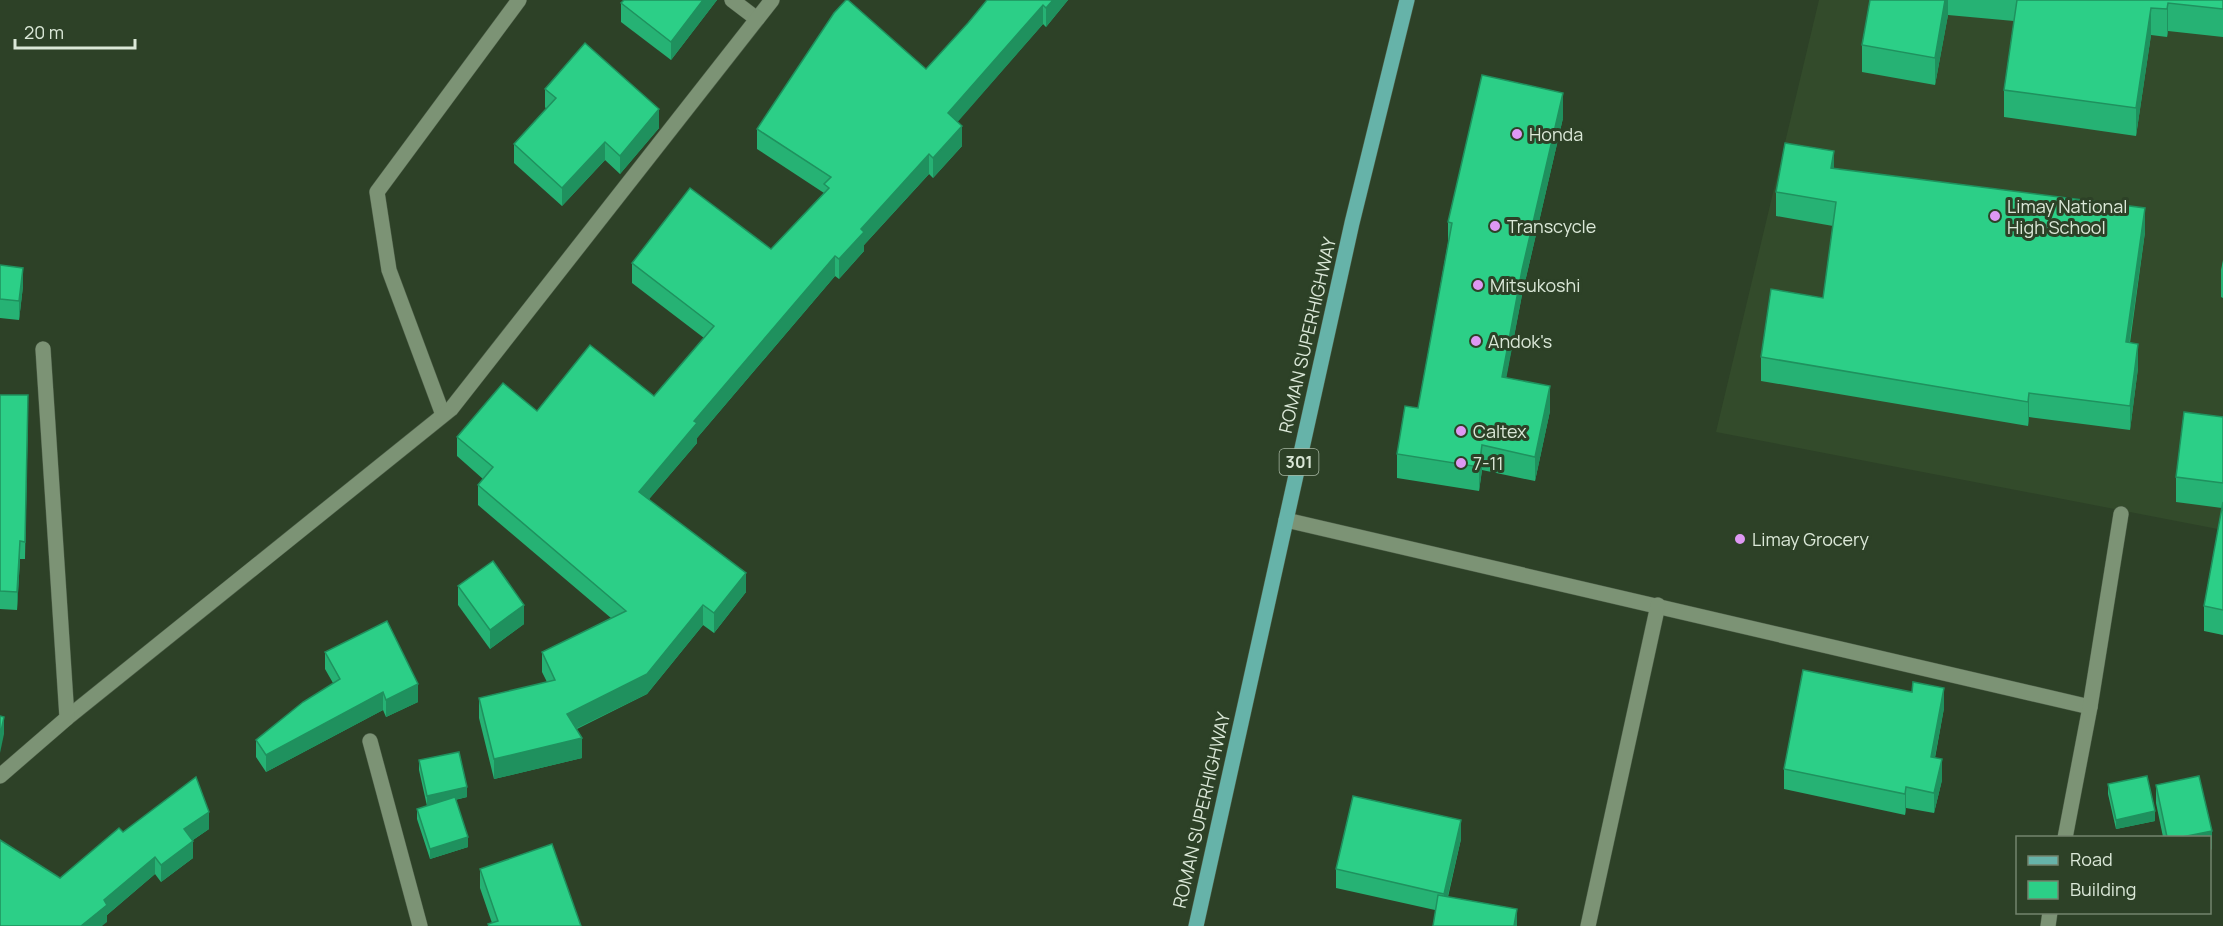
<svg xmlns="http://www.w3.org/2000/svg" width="2223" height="926" font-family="Manrope,sans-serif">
	<rect width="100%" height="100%" fill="#2d4127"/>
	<path fill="#334b2b" d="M 1819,0 L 2223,0 L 2223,530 L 1716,432 Z"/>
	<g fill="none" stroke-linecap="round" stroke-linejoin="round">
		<g stroke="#4c5d47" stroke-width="16">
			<g id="minor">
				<path d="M 732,0 L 757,19"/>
				<path d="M 443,415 L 389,270 L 377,192 L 519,0"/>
				<path d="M 1286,520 L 2090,707"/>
				<path d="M 67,718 L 451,409 L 772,0"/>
				<path d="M 370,741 L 420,926"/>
				<path d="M 0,776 L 67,718 L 43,349"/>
				<path d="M 2065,838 L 2090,707 L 2121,514"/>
				<path d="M 1588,926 L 1658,605"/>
				<path d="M 2048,926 L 2050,912"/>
			</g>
		</g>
		<g stroke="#4c5d47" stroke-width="16">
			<path id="major" d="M 1196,926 L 1352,223 L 1407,0"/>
		</g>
		<use href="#minor" stroke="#7c9375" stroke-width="15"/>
		<use href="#major" stroke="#66b3a9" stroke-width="15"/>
	</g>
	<g fill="#26b274">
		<path d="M 717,0 L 671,60 L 621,22 L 621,3 Z"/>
		<path d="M 987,0 L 1068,0 L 1046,27 L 1043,24 L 957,122 L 962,146 L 933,178 L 929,174 L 864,245 L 864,251 L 839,279 L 835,276 L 697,438 L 697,443 L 649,499 L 746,592 L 714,633 L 703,625 L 647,694 L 577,729 L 582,758 L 494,779 L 479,718 L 479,698 L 547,682 L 542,672 L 542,652 L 611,618 L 478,505 L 478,485 L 483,479 L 457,456 L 457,437 L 537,411 L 654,396 L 704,338 L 632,283 L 632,263 L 771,249 L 824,193 L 757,149 L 757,129 L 926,69 L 968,23 Z"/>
		<path d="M 1870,0 L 2223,0 L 2223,37 L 2168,31 L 2167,37 L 2151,35 L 2136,136 L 2004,117 L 2004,90 L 2014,21 L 1948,15 L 1935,85 L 1862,72 L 1862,45 Z"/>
		<path d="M 545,89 L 659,128 L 620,174 L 605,160 L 562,206 L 514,163 L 514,144 L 546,109 L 545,107 Z"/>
		<path d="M 1563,118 L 1522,295 L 1506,377 L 1550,411 L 1535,481 L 1482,470 L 1479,491 L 1397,478 L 1397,454 L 1418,408 L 1448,243 L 1448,222 Z"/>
		<path d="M 1834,168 L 2145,232 L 2130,343 L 2138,368 L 2130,430 L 2029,417 L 2028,426 L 1761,381 L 1761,357 L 1823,298 L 1833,226 L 1776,216 L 1776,192 Z"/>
		<path d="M 2223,260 L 2223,298 L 2221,297 L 2221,270 Z"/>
		<path d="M 0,265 L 23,286 L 19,320 L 0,318 Z"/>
		<path d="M 0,395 L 28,413 L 25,559 L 20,559 L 17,610 L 0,609 Z"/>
		<path d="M 2223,417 L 2223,635 L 2204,631 L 2204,606 L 2222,508 L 2176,502 L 2176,477 Z"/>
		<path d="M 458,586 L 524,624 L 490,649 L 458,605 Z"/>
		<path d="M 325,652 L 418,702 L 386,717 L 383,710 L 266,772 L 256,757 L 256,740 L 333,683 L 325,669 Z"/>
		<path d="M 1944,708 L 1935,758 L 1942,780 L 1934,813 L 1906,808 L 1905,815 L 1784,789 L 1784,769 Z"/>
		<path d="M 419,760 L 467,797 L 455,800 L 468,847 L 430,859 L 417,819 L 417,809 L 427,806 L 419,770 Z"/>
		<path d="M 2199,776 L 2212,831 L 2212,849 L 2210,850 L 2210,837 L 2163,837 L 2156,803 L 2156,785 Z"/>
		<path d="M 2108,784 L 2155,821 L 2116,829 L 2108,794 Z"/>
		<path d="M 209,829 L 193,840 L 193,858 L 161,882 L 155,874 L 107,915 L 107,922 L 60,878 L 123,832 Z"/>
		<path d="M 1461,839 L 1448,897 L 1517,926 L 1435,910 L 1336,888 L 1336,869 Z"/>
		<path d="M 480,869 L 581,926 L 488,926 L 488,924 L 492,923 L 480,888 Z"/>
	</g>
	<g fill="#1f915e">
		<path d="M 703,0 L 717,0 L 671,60 L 671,42 Z"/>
		<path d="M 1053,0 L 1068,0 L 1046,27 L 1046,8 Z"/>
		<path d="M 1945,0 L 1948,0 L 1948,15 L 1935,85 L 1935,58 Z"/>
		<path d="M 2168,3 L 2168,31 L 2167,37 L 2167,9 Z"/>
		<path d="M 1043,5 L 1043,24 L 948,133 L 948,113 Z"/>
		<path d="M 2151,8 L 2151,35 L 2136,136 L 2136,108 Z"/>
		<path d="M 1563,93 L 1563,118 L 1522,295 L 1502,401 L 1502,377 L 1522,270 Z"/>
		<path d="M 659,109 L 659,128 L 620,174 L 620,156 Z"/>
		<path d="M 962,126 L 962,146 L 933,178 L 933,158 Z"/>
		<path d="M 605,142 L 605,160 L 562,206 L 562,188 Z"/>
		<path d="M 1834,151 L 1834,175 L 1831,168 Z"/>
		<path d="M 929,154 L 929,174 L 864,245 L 864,251 L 839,279 L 839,259 L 861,229 Z"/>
		<path d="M 2145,208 L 2145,232 L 2126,366 L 2126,342 Z"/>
		<path d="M 835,256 L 835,276 L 697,438 L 697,443 L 639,511 L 639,492 L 694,421 Z"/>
		<path d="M 23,268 L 23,286 L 19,320 L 19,301 Z"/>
		<path d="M 2138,344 L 2138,368 L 2130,430 L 2130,406 Z"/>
		<path d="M 1550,386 L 1550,411 L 1535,481 L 1535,457 Z"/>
		<path d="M 2029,393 L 2029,417 L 2028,426 L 2028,402 Z"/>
		<path d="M 1482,445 L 1482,470 L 1479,491 L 1479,467 Z"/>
		<path d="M 20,541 L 20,559 L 17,610 L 17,592 Z"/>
		<path d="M 746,573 L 746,592 L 714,633 L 714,613 Z"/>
		<path d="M 524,605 L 524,624 L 490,649 L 490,630 Z"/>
		<path d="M 703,605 L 703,625 L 647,694 L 567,733 L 567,714 Z"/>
		<path d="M 418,684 L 418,702 L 386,717 L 386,700 Z"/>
		<path d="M 1944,688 L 1944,708 L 1931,778 L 1931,757 Z"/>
		<path d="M 383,692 L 383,710 L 266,772 L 266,755 Z"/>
		<path d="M 4,717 L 4,734 L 0,753 L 0,736 Z"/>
		<path d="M 582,738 L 582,758 L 494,779 L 494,759 Z"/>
		<path d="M 1942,759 L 1942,780 L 1934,813 L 1934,793 Z"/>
		<path d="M 467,787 L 467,797 L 427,806 L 427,796 Z"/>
		<path d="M 1906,787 L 1906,808 L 1905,815 L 1905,794 Z"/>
		<path d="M 2155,811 L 2155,821 L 2116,829 L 2116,820 Z"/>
		<path d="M 209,812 L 209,829 L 184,846 L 184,829 Z"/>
		<path d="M 1461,820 L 1461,839 L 1444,912 L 1444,894 Z"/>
		<path d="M 2212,831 L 2212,849 L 2210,850 L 2210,837 L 2182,837 Z"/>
		<path d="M 468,837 L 468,847 L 430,859 L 430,849 Z"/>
		<path d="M 193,841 L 193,858 L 161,882 L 161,865 Z"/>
		<path d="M 155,857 L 155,874 L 107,915 L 107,922 L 102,926 L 81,926 L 104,900 Z"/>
		<path d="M 1517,909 L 1517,926 L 1514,926 Z"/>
	</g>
	<g fill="#2ccf87" stroke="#1f915e" stroke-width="1.5">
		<path d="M 624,0 L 703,0 L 671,42 L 621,3 Z"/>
		<path d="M 846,0 L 848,0 L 926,69 L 968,23 L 987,0 L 1053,0 L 1046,8 L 1043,5 L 948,113 L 962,126 L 933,158 L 929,154 L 861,229 L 864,232 L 839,259 L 835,256 L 694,421 L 697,423 L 639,492 L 746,573 L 714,613 L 703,605 L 647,674 L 567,714 L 582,738 L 494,759 L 479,698 L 555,680 L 542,652 L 626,611 L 478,485 L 493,467 L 457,437 L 503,383 L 537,411 L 590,345 L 654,396 L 714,326 L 632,263 L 690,188 L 771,249 L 829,188 L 824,184 L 831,177 L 757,129 L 834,13 Z"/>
		<path d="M 1870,0 L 1945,0 L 1935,58 L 1862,45 Z"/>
		<path d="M 2017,0 L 2223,0 L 2223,9 L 2168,3 L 2167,9 L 2151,8 L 2136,108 L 2004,90 Z"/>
		<path d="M 585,43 L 659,109 L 620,156 L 605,142 L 562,188 L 514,144 L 556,98 L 545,89 Z"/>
		<path d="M 1482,75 L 1563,93 L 1522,270 L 1502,377 L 1550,386 L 1535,457 L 1482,445 L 1479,467 L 1397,454 L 1405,406 L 1418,408 L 1452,223 L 1448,222 Z"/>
		<path d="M 1785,143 L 1834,151 L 1831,168 L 2145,208 L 2126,342 L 2138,344 L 2130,406 L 2029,393 L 2028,402 L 1761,357 L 1771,289 L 1823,298 L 1836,202 L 1776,192 Z"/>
		<path d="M 0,265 L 23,268 L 19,301 L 0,299 Z"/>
		<path d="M 0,395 L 28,395 L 25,542 L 20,541 L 17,592 L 0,591 Z"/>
		<path d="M 2184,412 L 2223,417 L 2223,483 L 2176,477 Z"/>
		<path d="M 2223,502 L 2223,610 L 2204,606 Z"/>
		<path d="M 493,561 L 524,605 L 490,630 L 458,586 Z"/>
		<path d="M 387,621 L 418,684 L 386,700 L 383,692 L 266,755 L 256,740 L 303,702 L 340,679 L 325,652 Z"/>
		<path d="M 1803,670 L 1912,692 L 1913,682 L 1944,688 L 1931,757 L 1942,759 L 1934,793 L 1906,787 L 1905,794 L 1784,769 Z"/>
		<path d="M 0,716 L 4,717 L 0,736 Z"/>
		<path d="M 459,752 L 467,787 L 427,796 L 419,760 Z"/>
		<path d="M 2147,776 L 2155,811 L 2116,820 L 2108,784 Z"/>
		<path d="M 2199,776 L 2212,831 L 2182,837 L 2167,837 L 2156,785 Z"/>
		<path d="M 196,777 L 209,812 L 184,829 L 193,841 L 161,865 L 155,857 L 104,900 L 107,905 L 81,926 L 0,926 L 0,840 L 60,878 L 119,828 L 123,832 Z"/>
		<path d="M 1353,796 L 1461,820 L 1444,894 L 1336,869 Z"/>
		<path d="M 455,797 L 468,837 L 430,849 L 417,809 Z"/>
		<path d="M 552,844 L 581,926 L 489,926 L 488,924 L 498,921 L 480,869 Z"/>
		<path d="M 1438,895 L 1517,909 L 1514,926 L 1433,926 Z"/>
	</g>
	<g fill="#de98f3" stroke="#2d4127" stroke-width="2">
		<circle cx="1517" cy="134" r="6"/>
		<circle cx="1995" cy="216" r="6"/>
		<circle cx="1495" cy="226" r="6"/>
		<circle cx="1478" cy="285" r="6"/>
		<circle cx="1476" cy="341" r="6"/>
		<circle cx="1461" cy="431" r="6"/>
		<circle cx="1461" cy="463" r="6"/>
		<circle cx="1740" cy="539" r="6"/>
	</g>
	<g text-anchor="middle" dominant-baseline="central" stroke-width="6" stroke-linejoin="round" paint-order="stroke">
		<rect fill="#2d4127" stroke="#a7b6a3" stroke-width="1.5" x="1279.5" y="449" width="39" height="26" rx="4.5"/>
		<g font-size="16" font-weight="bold" fill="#dbe8d8">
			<text x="1299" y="462">301</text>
		</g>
		<g font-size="18" fill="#dbe8d8" stroke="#2d4127" text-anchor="start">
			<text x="1529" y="134">Honda</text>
			<text x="2007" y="206">Limay National<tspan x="2007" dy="21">High School</tspan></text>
			<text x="1507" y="226">Transcycle</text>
			<text x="1490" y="285">Mitsukoshi</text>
			<text x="1488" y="341">Andok's</text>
			<text x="1473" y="431">Caltex</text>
			<text x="1473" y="463">7-11</text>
			<text x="1752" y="539">Limay Grocery</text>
		</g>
		<g font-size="18" fill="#dbe8d8" stroke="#2d4127">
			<text transform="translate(1307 335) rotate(-77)">ROMAN SUPERHIGHWAY</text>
			<text transform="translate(1201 810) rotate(-77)">ROMAN SUPERHIGHWAY</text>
		</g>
	</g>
	<rect x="2016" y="836" width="195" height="78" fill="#2d4127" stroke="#73846e" stroke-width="1.5"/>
	<rect x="2028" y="856" width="30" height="9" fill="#66b3a9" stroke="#73846e" stroke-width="1.5"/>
	<text x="2070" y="866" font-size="18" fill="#dbe8d8">Road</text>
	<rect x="2028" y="881" width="30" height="18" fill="#2ccf87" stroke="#73846e" stroke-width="1.5"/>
	<text x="2070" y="896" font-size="18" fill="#dbe8d8">Building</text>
	<path d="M15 39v9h120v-9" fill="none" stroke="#dbe8d8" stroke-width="3"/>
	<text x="24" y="39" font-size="18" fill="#dbe8d8" stroke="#2d4127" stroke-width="4.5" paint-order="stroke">20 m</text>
</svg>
